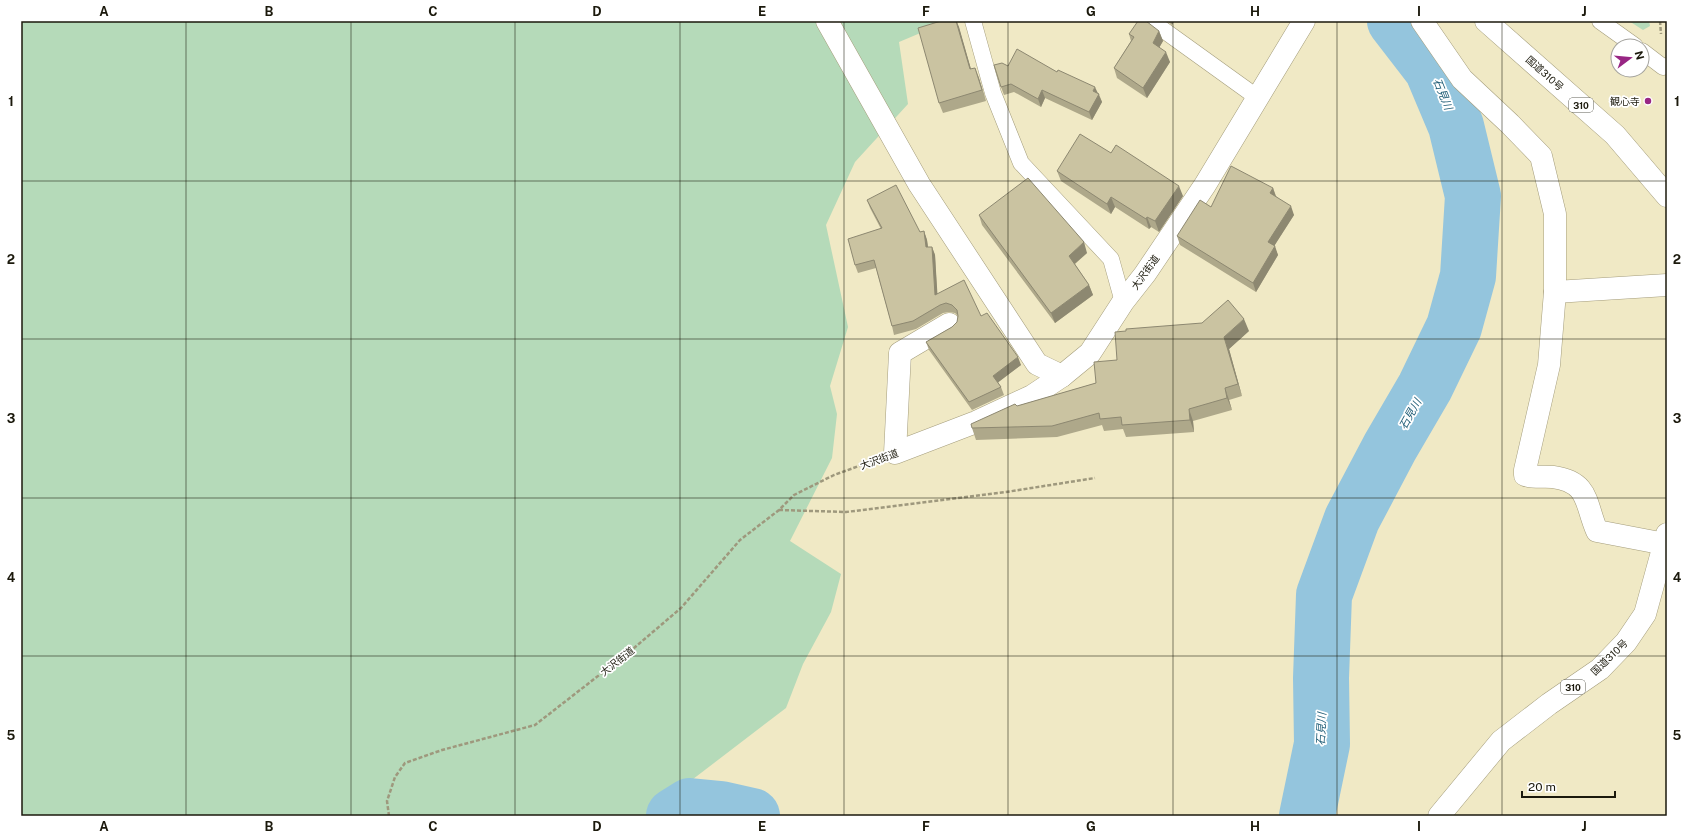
<svg xmlns="http://www.w3.org/2000/svg" width="1688" height="837" font-family="'Public Sans','Noto Sans JP',sans-serif">
	<rect width="100%" height="100%" fill="#f0e9c5"/>
	<g fill="#b5dab9">
		<path d="M 21,21 L 949,21 L 899,42 L 908,104 L 855,162 L 826,225 L 848,327 L 830,386 L 837,414 L 832,458 L 790,541 L 841,574 L 831,612 L 803,664 L 786,708 L 663,802 L 656,816 L 21,816 Z"/>
		<path d="M 1629,21 L 1649,21 L 1650,26 L 1643,30 Z"/>
	</g>
	<g fill="none" stroke-linecap="round" stroke-linejoin="round">
		<g stroke="#94c5dd" stroke-width="56">
			<path d="M 674,816 L 690,806 L 721,809 L 752,816"/>
			<path d="M 1307,816 L 1322,744 L 1321,678 L 1324,595 L 1352,519 L 1390,447 L 1425,387 L 1454,327 L 1468,276 L 1473,196 L 1456,126 L 1432,69 L 1395,21"/>
		</g>
		<g stroke="#a49d7c" stroke-width="17">
			<g id="service">
				<path d="M 973,21 L 993,93 L 1021,163 L 1111,259 L 1123,302"/>
				<path d="M 1151,21 L 1258,98"/>
				<path d="M 1600,21 L 1635,46"/>
				<path d="M 1642,51 L 1663,67 L 1667,66"/>
			</g>
		</g>
		<g stroke="#a49d7c" stroke-width="23">
			<g id="minor">
				<path d="M 827,21 L 919,184 L 1037,364 L 1062,376"/>
				<path d="M 1422,21 L 1462,79 L 1510,124 L 1541,156 L 1555,214 L 1555,292 L 1549,365 L 1525,470 L 1525,475 C 1534,478 1544,476 1553,477 C 1590,482 1585,504 1597,531 L 1665,544"/>
				<path d="M 1555,292 L 1667,285"/>
				<path d="M 949,324 L 900,353 L 895,453 L 976,422 L 1032,396 L 1062,376 L 1090,353 L 1123,302 L 1145,274 L 1205,185 L 1304,21"/>
			</g>
		</g>
		<g stroke="#a49d7c" stroke-width="23">
			<g id="trunk">
				<path d="M 1486,21 L 1615,135 L 1667,196"/>
				<path d="M 1439,816 L 1501,741 L 1549,704 L 1600,669 L 1626,642 L 1645,614 L 1667,534"/>
			</g>
		</g>
		<g stroke="#9e987d" stroke-width="2.5" stroke-dasharray="4 2" stroke-linecap="butt">
			<path d="M 1660,21 L 1661,34"/>
			<path d="M 779,510 L 846,512 L 1006,492 L 1095,478"/>
			<path d="M 389,816 L 387,801 L 395,777 L 405,763 L 442,750 L 535,725 L 634,648 L 681,608 L 740,540 L 779,510 L 794,495 L 834,475 L 870,462"/>
		</g>
		<use href="#service" stroke="#fff" stroke-width="16"/>
		<use href="#minor" stroke="#fff" stroke-width="22"/>
		<use href="#trunk" stroke="#fff" stroke-width="22"/>
	</g>
	<g fill="#aea88a">
		<path d="M 941,21 L 957,21 L 971,69 L 975,68 L 986,101 L 943,113 L 939,103 Z"/>
		<path d="M 1167,21 L 1174,21 L 1172,25 Z"/>
		<path d="M 1159,31 L 1163,41 L 1159,48 L 1170,62 L 1147,98 L 1117,78 L 1114,68 L 1131,41 L 1129,34 Z"/>
		<path d="M 1008,66 L 1099,94 L 1102,102 L 1092,120 L 1045,98 L 1041,107 L 1014,92 L 1004,95 L 1001,87 Z"/>
		<path d="M 1111,153 L 1183,196 L 1159,232 L 1151,227 L 1149,229 L 1115,207 L 1111,214 L 1061,181 L 1057,171 Z"/>
		<path d="M 1273,188 L 1276,196 L 1294,215 L 1274,246 L 1278,255 L 1256,292 L 1180,245 L 1177,236 L 1211,207 Z"/>
		<path d="M 867,200 L 920,232 L 924,231 L 927,240 L 928,247 L 932,247 L 935,255 L 937,293 L 981,316 L 1021,365 L 998,382 L 1001,387 L 1004,395 L 972,410 L 929,350 L 926,342 L 952,327 L 957,322 L 958,316 L 955,313 L 949,312 L 943,313 L 916,329 L 894,335 L 892,326 L 876,268 L 858,273 L 855,265 L 881,229 L 870,208 Z"/>
		<path d="M 979,215 L 1087,253 L 1075,264 L 1089,285 L 1093,295 L 1055,323 L 982,225 Z"/>
		<path d="M 1249,331 L 1229,349 L 1242,396 L 1229,400 L 1232,410 L 1193,421 L 1194,432 L 1126,437 L 1123,429 L 1104,431 L 1102,425 L 1057,437 L 976,440 L 972,428 L 1017,406 L 1096,383 L 1117,360 Z"/>
	</g>
	<g fill="#8d8871">
		<path d="M 956,21 L 959,27 L 974,80 L 970,69 Z"/>
		<path d="M 1171,21 L 1174,21 L 1172,25 Z"/>
		<path d="M 1159,31 L 1163,41 L 1156,53 L 1153,43 Z"/>
		<path d="M 1166,52 L 1170,62 L 1147,98 L 1143,88 Z"/>
		<path d="M 975,68 L 979,78 L 986,101 L 982,90 Z"/>
		<path d="M 1095,87 L 1102,102 L 1092,120 L 1089,112 L 1093,91 Z"/>
		<path d="M 1042,90 L 1045,98 L 1041,107 L 1038,99 Z"/>
		<path d="M 1179,186 L 1183,196 L 1159,232 L 1155,221 Z"/>
		<path d="M 1273,188 L 1276,197 L 1270,193 Z"/>
		<path d="M 1111,197 L 1115,207 L 1111,214 L 1107,204 Z"/>
		<path d="M 1291,206 L 1294,215 L 1271,251 L 1268,242 Z"/>
		<path d="M 1147,217 L 1151,227 L 1149,229 L 1146,219 Z"/>
		<path d="M 924,231 L 927,240 L 929,255 L 926,247 Z"/>
		<path d="M 1084,242 L 1087,253 L 1072,266 L 1069,256 Z"/>
		<path d="M 1275,246 L 1278,255 L 1256,292 L 1253,283 Z"/>
		<path d="M 932,247 L 935,255 L 938,303 L 935,295 Z"/>
		<path d="M 1089,285 L 1093,295 L 1055,323 L 1051,313 Z"/>
		<path d="M 1244,319 L 1249,331 L 1229,349 L 1242,396 L 1238,384 L 1224,337 Z"/>
		<path d="M 1018,357 L 1021,365 L 996,384 L 993,376 Z"/>
		<path d="M 1225,388 L 1229,400 L 1232,410 L 1227,398 Z"/>
		<path d="M 1189,409 L 1193,421 L 1194,432 L 1190,420 Z"/>
	</g>
	<g fill="#cac3a1" stroke="#8d8871">
		<path d="M 941,21 L 956,21 L 970,69 L 975,68 L 982,90 L 939,103 L 918,28 Z"/>
		<path d="M 1138,21 L 1146,21 L 1159,31 L 1153,43 L 1166,52 L 1143,88 L 1114,68 L 1134,37 L 1129,34 Z"/>
		<path d="M 1017,49 L 1057,72 L 1058,70 L 1095,87 L 1093,91 L 1099,94 L 1089,112 L 1042,90 L 1038,99 L 1011,84 L 1001,87 L 994,65 L 1002,63 L 1008,66 Z"/>
		<path d="M 1080,134 L 1111,153 L 1116,145 L 1179,186 L 1155,221 L 1147,217 L 1146,219 L 1111,197 L 1107,204 L 1057,171 Z"/>
		<path d="M 1231,166 L 1273,188 L 1270,193 L 1291,206 L 1268,242 L 1275,246 L 1253,283 L 1177,236 L 1200,200 L 1211,207 Z"/>
		<path d="M 1028,178 L 1084,242 L 1069,256 L 1089,285 L 1051,313 L 979,215 Z"/>
		<path d="M 896,185 L 920,232 L 924,231 L 926,247 L 932,247 L 935,295 L 964,280 L 981,316 L 987,313 L 1018,357 L 993,376 L 1001,387 L 969,402 L 926,342 L 952,327 L 957,322 L 958,316 L 957,310 L 952,305 L 946,303 L 940,305 L 913,321 L 892,326 L 874,260 L 855,265 L 848,239 L 882,228 L 867,200 Z"/>
		<path d="M 1228,300 L 1244,319 L 1224,337 L 1238,384 L 1225,388 L 1227,398 L 1189,409 L 1190,420 L 1122,425 L 1121,417 L 1100,419 L 1099,413 L 1052,426 L 972,428 L 971,424 L 1015,404 L 1017,406 L 1096,383 L 1094,362 L 1117,360 L 1115,332 L 1126,331 L 1126,329 L 1202,323 Z"/>
	</g>
	<path fill="none" stroke="#1b190c" stroke-width="1" stroke-opacity="0.55" d="M 186,21 L 186,816M 351,21 L 351,816M 515,21 L 515,816M 680,21 L 680,816M 844,21 L 844,816M 1008,21 L 1008,816M 1173,21 L 1173,816M 1337,21 L 1337,816M 1502,21 L 1502,816M 21,181 L 1667,181M 21,339 L 1667,339M 21,498 L 1667,498M 21,656 L 1667,656"/>
	<circle fill="#982684" stroke="#fff" stroke-width="1.5" cx="1648" cy="101" r="4"/>
	<g text-anchor="middle" dominant-baseline="central" stroke-width="3.5" stroke-linejoin="round" paint-order="stroke">
		<g fill="#fff" stroke="#5f5e55" stroke-width="1">
			<rect x="1569" y="98" width="24" height="14" rx="3"/>
			<rect x="1561" y="680" width="24" height="14" rx="3"/>
		</g>
		<g font-size="9" font-weight="bold" fill="#1b190c">
			<text x="1581" y="105">310</text>
			<text x="1573" y="687">310</text>
		</g>
		<g font-size="10" fill="#1b190c" stroke="#fff">
			<text transform="translate(1545 73) rotate(42)">国道310号</text>
			<text transform="translate(1145 272) rotate(-54)">大沢街道</text>
			<text transform="translate(879 459) rotate(-20)">大沢街道</text>
			<text transform="translate(1609 657) rotate(-44)">国道310号</text>
			<text transform="translate(617 661) rotate(-38)">大沢街道</text>
		</g>
		<g font-size="10" fill="#1b190c" stroke="#fff" text-anchor="end">
			<text x="1640" y="101">観心寺</text>
		</g>
		<g font-size="11" font-style="italic" fill="#225f78" stroke="#fff">
			<text transform="translate(1443 94) rotate(68)">石見川</text>
			<text transform="translate(1410 414) rotate(-61)">石見川</text>
			<text transform="translate(1321 729) rotate(-87)">石見川</text>
		</g>
	</g>
	<rect width="1688" height="837" fill="none" stroke="#ffffff" stroke-width="44"/>
	<g transform="translate(1630 58) rotate(74)"><circle r="19" fill="#ffffff" stroke="#a4a39e"/>
	<path d="M0-3L7 15L0 10L-7 15Z" fill="#982684"/>
	<text y="-6" font-size="11" font-weight="bold" text-anchor="middle" fill="#1b190c">N</text>
	</g>
	<path d="M1522 791v6h93v-6" fill="none" stroke="#1b190c" stroke-width="2"/>
	<text x="1528" y="791" font-size="12" fill="#1b190c" stroke="#ffffff" stroke-width="3" paint-order="stroke">20 m</text>
	<rect x="22" y="22" width="1644" height="793" fill="none" stroke="#1b190c" stroke-width="1.5"/>
	<g font-size="13" text-anchor="middle" font-weight="bold" fill="#1b190c">
		<text x="104" y="16">A</text>
		<text x="269" y="16">B</text>
		<text x="433" y="16">C</text>
		<text x="597" y="16">D</text>
		<text x="762" y="16">E</text>
		<text x="926" y="16">F</text>
		<text x="1091" y="16">G</text>
		<text x="1255" y="16">H</text>
		<text x="1419" y="16">I</text>
		<text x="1584" y="16">J</text>
		<text x="11" y="106">1</text>
		<text x="1677" y="106">1</text>
		<text x="11" y="264">2</text>
		<text x="1677" y="264">2</text>
		<text x="11" y="423">3</text>
		<text x="1677" y="423">3</text>
		<text x="11" y="582">4</text>
		<text x="1677" y="582">4</text>
		<text x="11" y="740">5</text>
		<text x="1677" y="740">5</text>
		<text x="104" y="831">A</text>
		<text x="269" y="831">B</text>
		<text x="433" y="831">C</text>
		<text x="597" y="831">D</text>
		<text x="762" y="831">E</text>
		<text x="926" y="831">F</text>
		<text x="1091" y="831">G</text>
		<text x="1255" y="831">H</text>
		<text x="1419" y="831">I</text>
		<text x="1584" y="831">J</text>
	</g>
</svg>
